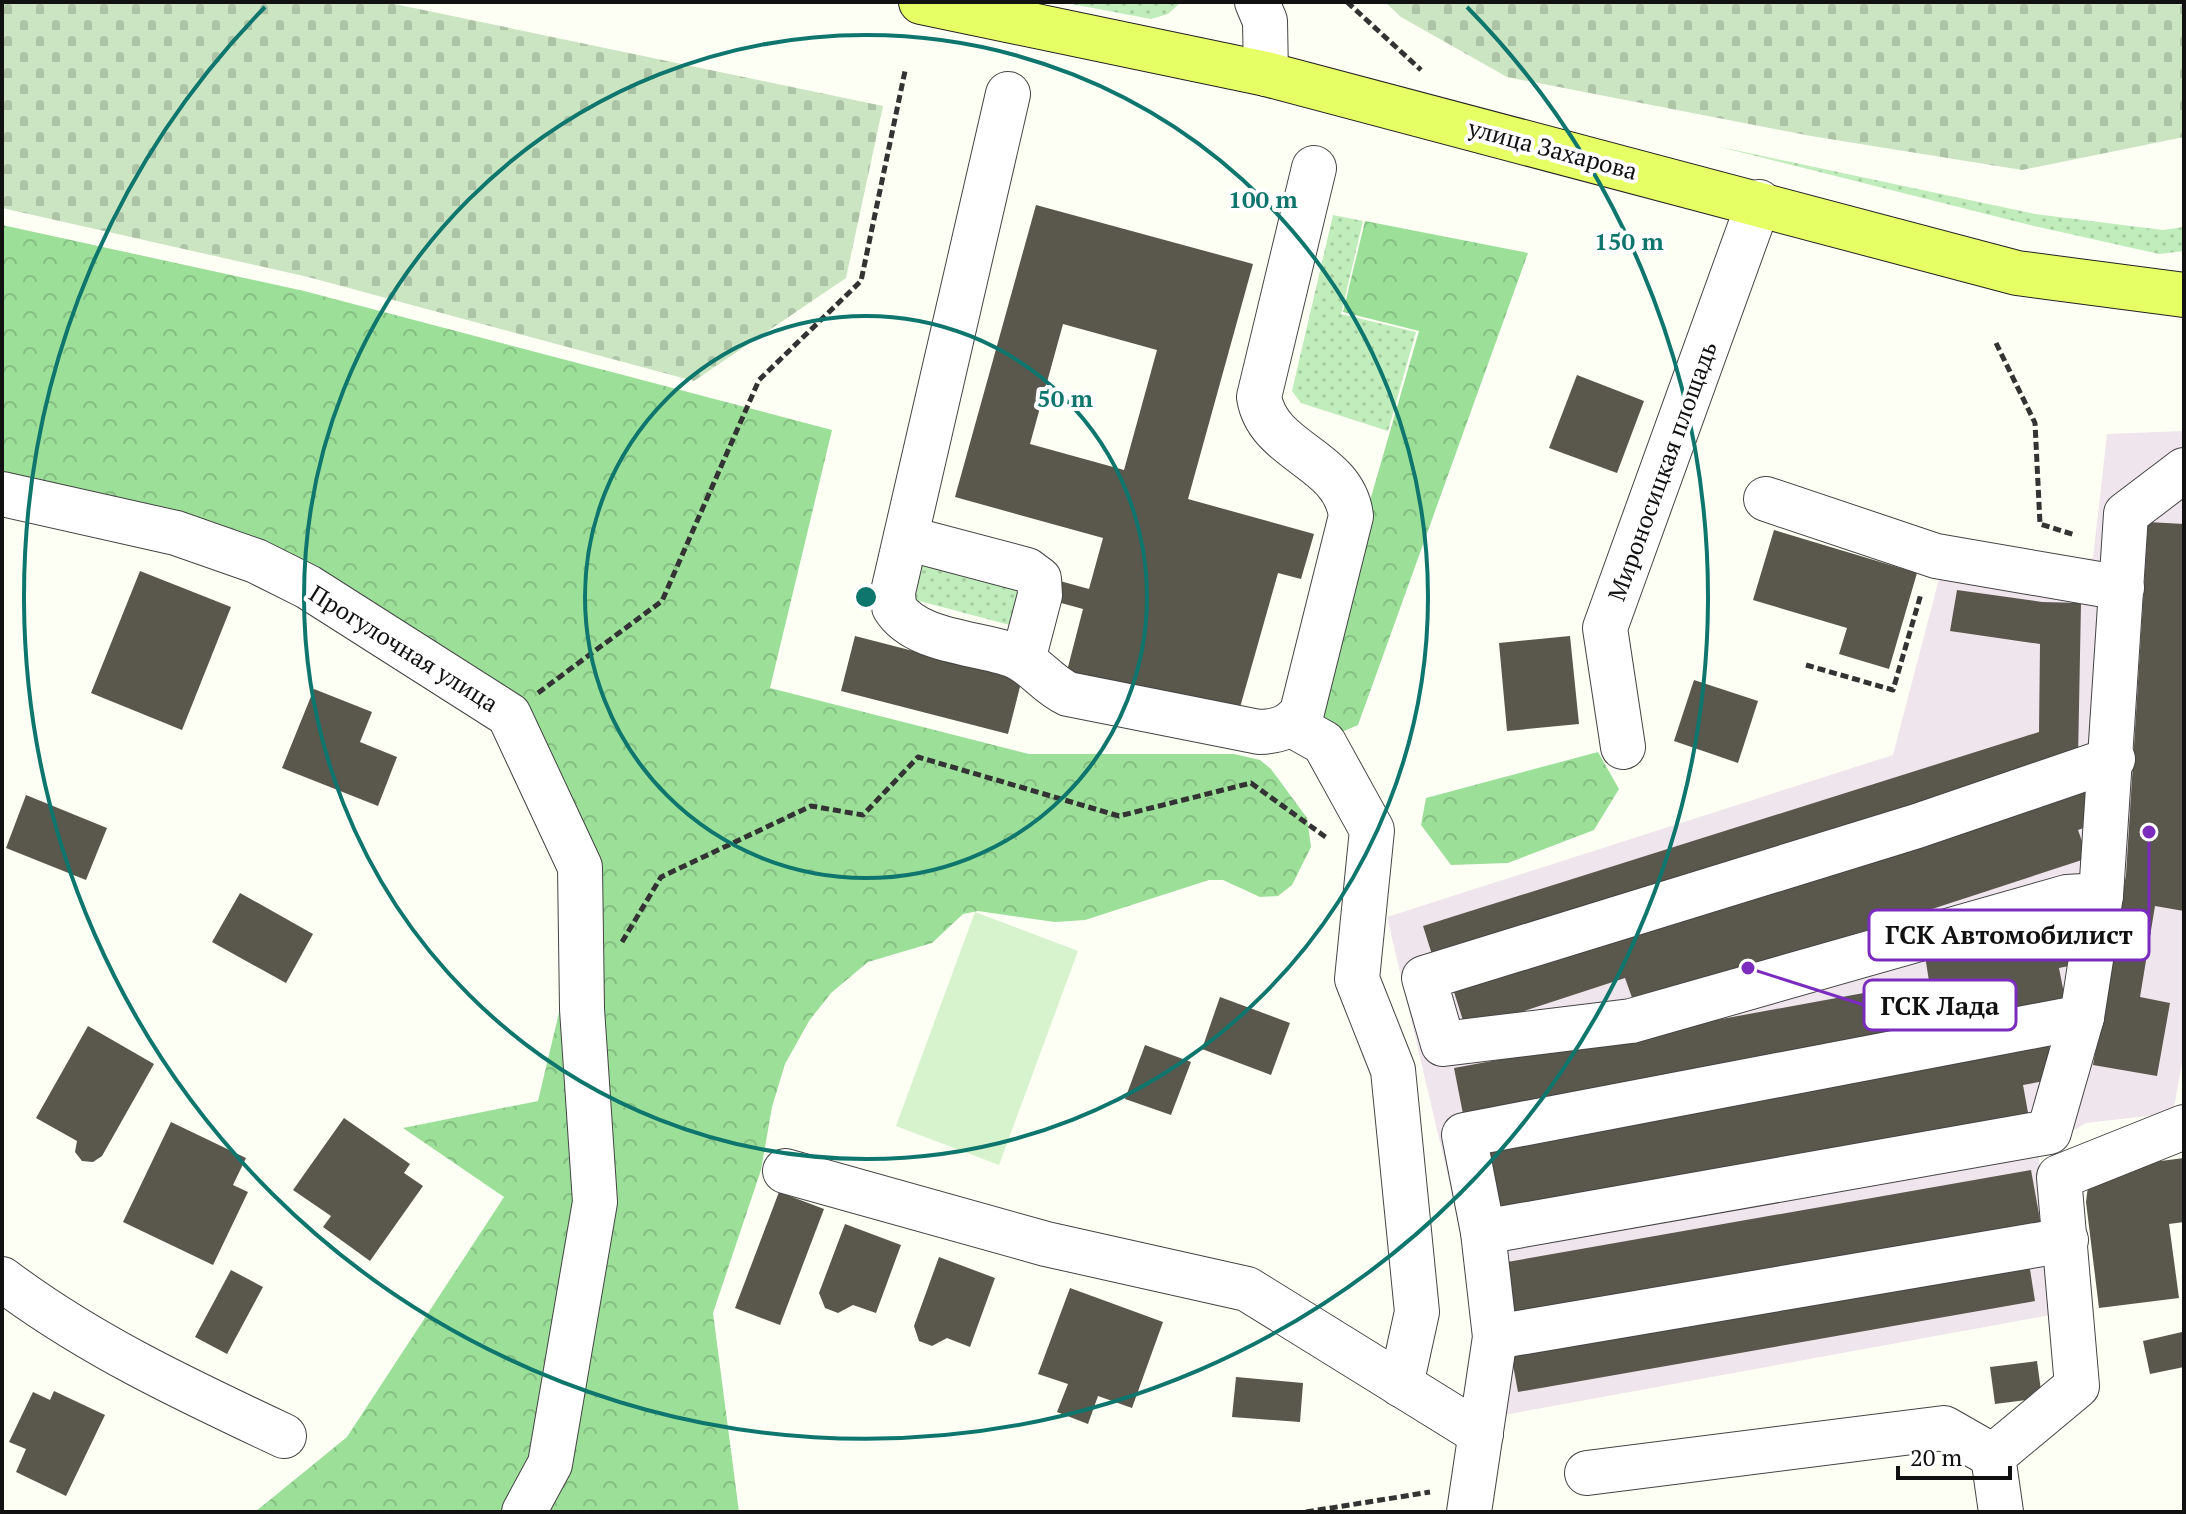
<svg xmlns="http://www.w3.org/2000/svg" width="2186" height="1514" font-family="'PT Serif',serif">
	<defs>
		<pattern id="grass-dots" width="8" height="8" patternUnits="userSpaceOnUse" patternTransform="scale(2)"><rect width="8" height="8" fill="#c0edbb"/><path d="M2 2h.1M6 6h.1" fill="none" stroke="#a4caa0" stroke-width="1.8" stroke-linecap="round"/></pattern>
		<pattern id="forest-crowns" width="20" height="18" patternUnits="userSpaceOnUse" patternTransform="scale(2)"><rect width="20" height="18" fill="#9cdf99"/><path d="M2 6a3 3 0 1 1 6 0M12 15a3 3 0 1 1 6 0" fill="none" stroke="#85be83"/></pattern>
		<pattern id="cemetery-stones" width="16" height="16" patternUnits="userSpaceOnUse" patternTransform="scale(2)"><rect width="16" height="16" fill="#cbe4c2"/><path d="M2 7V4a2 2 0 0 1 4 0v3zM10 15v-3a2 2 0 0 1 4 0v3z" fill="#adc3a6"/></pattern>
	</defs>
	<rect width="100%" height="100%" fill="#fdfff4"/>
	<path fill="#efe5ec" d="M 2184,431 L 2184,1052 L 2173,1113 L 2086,1123 L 2038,1151 L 2056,1314 L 1504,1415 L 1387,917 L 1893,755 L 1940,575 L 2093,558 L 2107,434 Z"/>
	<g fill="url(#grass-dots)">
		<path d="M 1061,2 L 1181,2 L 1168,14 L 1151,19 Z"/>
		<path d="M 1716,146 L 2035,214 L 2163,230 L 2184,227 L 2184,251 L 2159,254 L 2030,225 Z"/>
		<path d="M 1333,215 L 1363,221 L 1341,314 L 1416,332 L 1388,431 L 1301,403 L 1292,391 Z"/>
		<path d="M 923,558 L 1029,586 L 1017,627 L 912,599 Z"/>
	</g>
	<g fill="url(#forest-crowns)">
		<path d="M 1365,221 L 1528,253 L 1358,725 L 1335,735 L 1307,719 L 1419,331 L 1343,312 Z"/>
		<path d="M 2,225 L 304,291 L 832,430 L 770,688 L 1029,754 L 1234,754 L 1260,760 L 1271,769 L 1307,818 L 1311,847 L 1292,885 L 1278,896 L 1260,897 L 1223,880 L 1209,880 L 1085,920 L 1055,922 L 978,911 L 963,914 L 932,943 L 868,962 L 831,993 L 809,1021 L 785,1064 L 772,1107 L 761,1170 L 713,1313 L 739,1512 L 255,1512 L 347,1437 L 504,1197 L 403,1128 L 538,1101 L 596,857 L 505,687 L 2,479 Z"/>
		<path d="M 1598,752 L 1619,789 L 1594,830 L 1508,863 L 1451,865 L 1421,825 L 1426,798 Z"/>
	</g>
	<g fill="url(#cemetery-stones)">
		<path d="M 2,2 L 385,2 L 883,106 L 846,278 L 694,381 L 308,277 L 2,208 Z"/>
		<path d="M 1385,2 L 2184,2 L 2184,137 L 2022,170 L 1811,136 L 1507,77 L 1401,17 Z"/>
	</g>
	<path fill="#d7f3cd" d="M 975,912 L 1078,951 L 999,1165 L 896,1126 Z"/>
	<g fill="#5a574c" fill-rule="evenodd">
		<path d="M 1036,205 L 1253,264 L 1188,499 L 1314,534 L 1301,579 L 1278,573 L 1237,718 L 1067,671 L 1083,609 L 1054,601 L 1060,581 L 1089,589 L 1103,538 L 955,497 ZM 1063,324 L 1157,350 L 1124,470 L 1030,444 Z"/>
		<path d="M 1577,375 L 1644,401 L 1617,473 L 1549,448 Z"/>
		<path d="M 2148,522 L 2184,524 L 2184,911 L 2155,906 L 2140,997 L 2170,1003 L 2157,1076 L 2093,1065 L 2126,875 Z"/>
		<path d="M 1774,530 L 1917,573 L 1889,669 L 1839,654 L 1847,628 L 1753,600 Z"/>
		<path d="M 140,571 L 231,607 L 182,730 L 91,693 Z"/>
		<path d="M 1957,590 L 2042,602 L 2081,603 L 2078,759 L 1434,961 L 1423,926 L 2039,732 L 2040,644 L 1950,631 Z"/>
		<path d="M 855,636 L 1022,679 L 1008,734 L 841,691 Z"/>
		<path d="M 1570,636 L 1579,724 L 1507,731 L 1499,643 Z"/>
		<path d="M 1694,680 L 1758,701 L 1738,763 L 1674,741 Z"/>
		<path d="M 314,689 L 372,712 L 360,742 L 397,757 L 378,806 L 282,768 Z"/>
		<path d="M 2090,783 L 2103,821 L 2078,830 L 2088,858 L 1635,1006 L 1625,978 L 1466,1030 L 1454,992 Z"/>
		<path d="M 26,795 L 107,828 L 86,880 L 6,848 Z"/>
		<path d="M 240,893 L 313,934 L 286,983 L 212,942 Z"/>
		<path d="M 2068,930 L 2074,965 L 2059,968 L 2066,1004 L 1463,1114 L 1454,1068 L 1929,981 L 1925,956 Z"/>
		<path d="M 1220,997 L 1290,1023 L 1271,1075 L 1202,1049 Z"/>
		<path d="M 88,1026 L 154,1064 L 102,1156 L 93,1162 L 82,1161 L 75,1152 L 77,1141 L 36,1118 Z"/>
		<path d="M 1145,1045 L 1191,1062 L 1171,1115 L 1125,1099 Z"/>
		<path d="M 2049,1045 L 2055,1079 L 2023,1085 L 2029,1118 L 1490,1219 L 1477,1152 Z"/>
		<path d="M 344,1118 L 410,1164 L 404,1173 L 423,1186 L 370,1261 L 323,1227 L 331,1216 L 293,1190 Z"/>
		<path d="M 171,1122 L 246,1158 L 233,1185 L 248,1192 L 213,1265 L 123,1222 Z"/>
		<path d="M 2184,1158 L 2184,1222 L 2169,1224 L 2179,1298 L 2099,1308 L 2086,1202 L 2090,1170 Z"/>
		<path d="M 2031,1170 L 2042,1231 L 1507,1325 L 1496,1264 Z"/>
		<path d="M 779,1192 L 824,1209 L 780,1325 L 735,1308 Z"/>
		<path d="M 845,1224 L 901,1245 L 876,1313 L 853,1305 L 838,1313 L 825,1308 L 819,1293 Z"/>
		<path d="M 939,1257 L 995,1278 L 970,1347 L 947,1338 L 932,1346 L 919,1341 L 914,1326 Z"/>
		<path d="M 2029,1263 L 2035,1301 L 1518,1392 L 1511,1354 Z"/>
		<path d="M 231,1270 L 263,1287 L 227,1354 L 195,1337 Z"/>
		<path d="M 1070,1288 L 1163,1322 L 1132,1408 L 1098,1396 L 1088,1424 L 1057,1412 L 1068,1384 L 1038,1374 Z"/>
		<path d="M 2182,1332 L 2184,1367 L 2150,1374 L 2143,1341 Z"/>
		<path d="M 2037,1361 L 2042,1398 L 1995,1404 L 1990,1367 Z"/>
		<path d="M 1236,1377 L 1303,1383 L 1300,1422 L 1232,1417 Z"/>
		<path d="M 54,1391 L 105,1415 L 66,1496 L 16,1472 L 26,1449 L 9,1442 L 33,1392 L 50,1400 Z"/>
	</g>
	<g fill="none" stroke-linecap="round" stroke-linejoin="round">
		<g stroke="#444" stroke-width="46">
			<g id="minor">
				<path d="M 1257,2 L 1265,21 L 1266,74"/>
				<path d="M 1008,94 L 893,592 L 894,607 C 915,642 975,642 1012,655 C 1034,663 1046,684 1068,694 L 1259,732 C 1278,731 1290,728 1302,712 L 1351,516 C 1344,458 1268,453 1259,397 L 1314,168"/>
				<path d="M 2,494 L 176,533 L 256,561 L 308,587 L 509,715 L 580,867 L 582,1009 L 595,1202 L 550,1464 L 524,1512"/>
				<path d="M 1766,499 L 1936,556 L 2122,588"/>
				<path d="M 906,538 L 1027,570 L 1039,579 L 1040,595 L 1023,660"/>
				<path d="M 1292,725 L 1324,743 L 1372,830 L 1357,979 L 1393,1070 L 1417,1312 L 1401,1385"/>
				<path d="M 1623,747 L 1605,628 L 1759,202"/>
				<path d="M 2101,895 L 2067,897 L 1631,1021 L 1443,1044 L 1424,978 L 1917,826 L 2113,759"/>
				<path d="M 785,1171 L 1046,1244 L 1247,1289 L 1481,1434"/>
				<path d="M 1483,1232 L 2049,1132 L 2082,1017 L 2101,895 L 2126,514 L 2184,470"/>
				<path d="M 2,1279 C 88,1344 186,1390 284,1436"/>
				<path d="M 1495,1337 L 2066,1240"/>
				<path d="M 1587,1473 L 1944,1428 L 1993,1456"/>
				<path d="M 1469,1512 L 1495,1337 L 1483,1232 L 1464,1135 L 2082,1017"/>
				<path d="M 2001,1512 L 1993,1456 L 2077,1386 L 2059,1177 L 2184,1127"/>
			</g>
		</g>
		<g stroke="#222" stroke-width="46">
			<path id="major" d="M 921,2 L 1266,74 L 2017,273 L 2184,295"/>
		</g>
		<g stroke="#333" stroke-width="5" stroke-dasharray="8 4" stroke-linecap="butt">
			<path d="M 1347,2 L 1421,70"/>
			<path d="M 1996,343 L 2035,423 L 2040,524 L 2075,535"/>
			<path d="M 1806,665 L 1893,690 L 1921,594"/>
			<path d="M 538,693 L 662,601 L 759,380 L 861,281 L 905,71"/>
			<path d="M 622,942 L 661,877 L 811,806 L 863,815 L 918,757 L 1119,816 L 1251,783 L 1327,838"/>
			<path d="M 1306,1512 L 1430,1492"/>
		</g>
		<use href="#minor" stroke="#fff" stroke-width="44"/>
		<use href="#major" stroke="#e6ff64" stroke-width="44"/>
	</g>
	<g fill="none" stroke="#0f766e" stroke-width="4">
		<circle cx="866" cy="597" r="281"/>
		<circle cx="866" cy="597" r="562"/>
		<path d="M1467 7A842 842 0 1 1 265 7"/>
	</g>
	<g text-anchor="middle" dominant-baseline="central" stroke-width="8" stroke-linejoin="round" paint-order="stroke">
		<g font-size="24" fill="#111" stroke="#fff">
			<text transform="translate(1553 149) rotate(15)">улица Захарова</text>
			<text transform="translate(1662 471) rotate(-70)">Мироносицкая площадь</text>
			<text transform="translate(404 648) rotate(32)">Прогулочная улица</text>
		</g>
	</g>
	<circle cx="866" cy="597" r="12" fill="#0f766e" stroke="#fff" stroke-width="4"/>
	<g font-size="24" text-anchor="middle" font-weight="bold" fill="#0f766e" stroke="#fff" stroke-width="8" stroke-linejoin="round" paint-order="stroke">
		<text x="1263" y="208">100 m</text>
		<text x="1629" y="250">150 m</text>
		<text x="1065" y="407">50 m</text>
	</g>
	<path fill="none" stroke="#7b2cbf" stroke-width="3" d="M2149 832L2149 935M1748 968L1864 1005"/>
	<g fill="#7b2cbf" stroke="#fff" stroke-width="3">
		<circle cx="2149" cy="832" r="8"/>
		<circle cx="1748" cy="968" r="8"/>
	</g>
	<g fill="#fff" stroke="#7b2cbf" stroke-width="3">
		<rect x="1869" y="910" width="280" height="50" rx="8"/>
		<rect x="1864" y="980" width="152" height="50" rx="8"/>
	</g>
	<g font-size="26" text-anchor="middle" font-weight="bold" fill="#111">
		<text x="2009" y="944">ГСК Автомобилист</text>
		<text x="1940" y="1015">ГСК Лада</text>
	</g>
	<rect width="2186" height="1514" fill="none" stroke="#111111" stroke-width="8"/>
	<path d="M1898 1466v12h112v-12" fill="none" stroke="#111111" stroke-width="4"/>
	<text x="1910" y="1466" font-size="24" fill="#111111" stroke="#ffffff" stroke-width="6" paint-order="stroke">20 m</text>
</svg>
